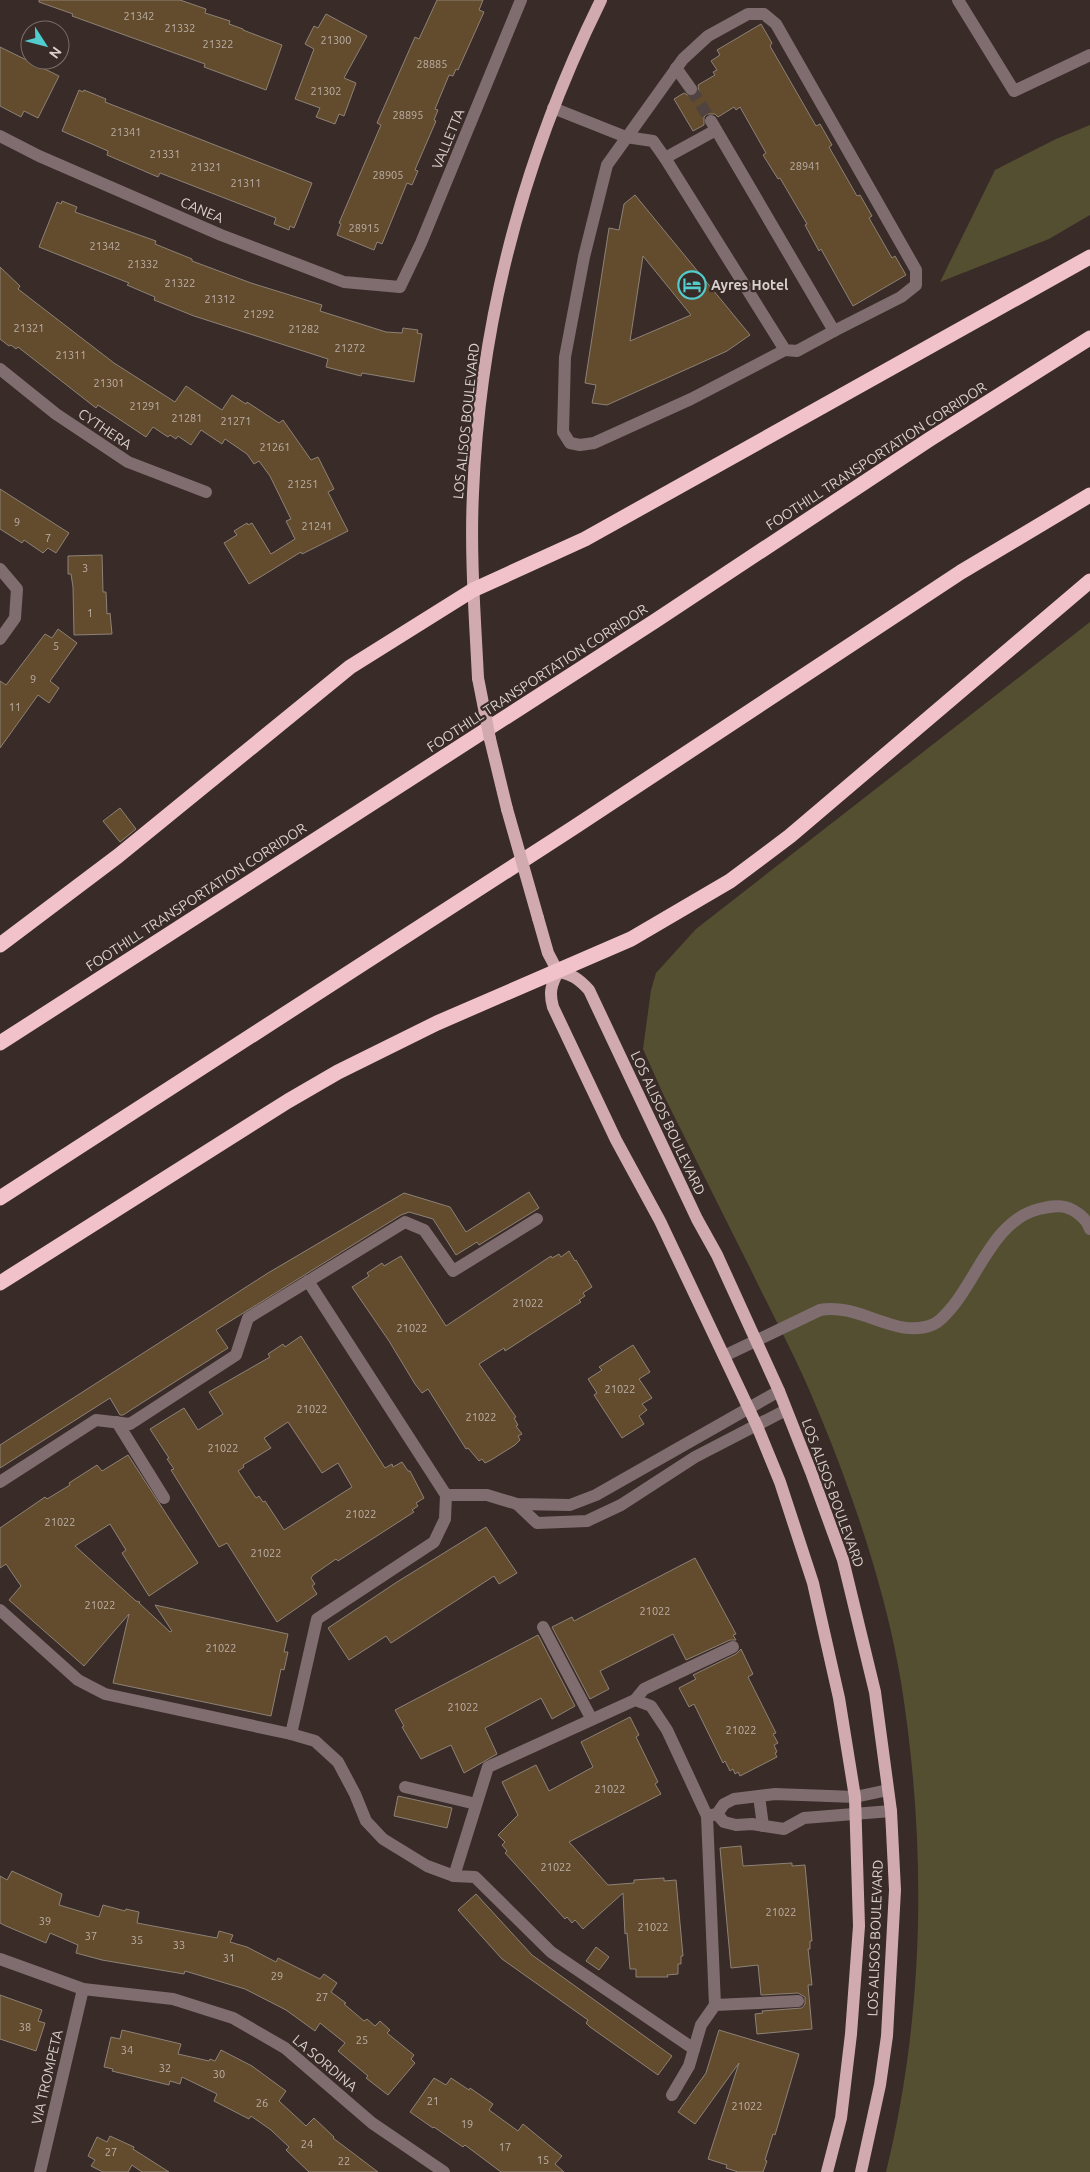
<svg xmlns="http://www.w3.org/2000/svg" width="1090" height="2172" font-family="Ubuntu,sans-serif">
	<rect width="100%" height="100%" fill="#392b27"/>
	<g fill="#534f30">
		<path d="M 1090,125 L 1090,215 L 1049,239 L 940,282 L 995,170 L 1056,139 Z"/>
		<path d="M 1090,622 L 1090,2172 L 886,2172 C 925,2012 927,1845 901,1682 C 886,1591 852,1491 816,1406 C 797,1359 772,1314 750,1268 C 721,1211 693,1153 664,1096 L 643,1049 L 651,990 L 656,973 L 696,929 Z"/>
	</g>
	<g fill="#634b2e" stroke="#8d8277" fill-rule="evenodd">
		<path d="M 39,0 L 180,0 L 206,9 L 205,13 L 230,21 L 229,24 L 243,29 L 243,30 L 282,45 L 266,90 L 204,67 L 205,64 L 72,16 L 73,14 L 39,2 Z"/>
		<path d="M 437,0 L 483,0 L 479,10 L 484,12 L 458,70 L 456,69 L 453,76 L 449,75 L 435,109 L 438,110 L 434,120 L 436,121 L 417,165 L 415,170 L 418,171 L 412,185 L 407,183 L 382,244 L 377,242 L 374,250 L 337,235 L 341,224 L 339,223 L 381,125 L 377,123 L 415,37 L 419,39 Z"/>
		<path d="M 326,14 L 367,36 L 344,78 L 356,83 L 344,116 L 339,114 L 335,124 L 316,117 L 320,108 L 295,99 L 314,49 L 305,44 L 314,26 L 318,28 Z"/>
		<path d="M 761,24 L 772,43 L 770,46 L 816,126 L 820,124 L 832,145 L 829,147 L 857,196 L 860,195 L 872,216 L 869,218 L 892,258 L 895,256 L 906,275 L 853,306 L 821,249 L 819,251 L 805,225 L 807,224 L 780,178 L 778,179 L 763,155 L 766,153 L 740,107 L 736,110 L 734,107 L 718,117 L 715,114 L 707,114 L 704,117 L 704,125 L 693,131 L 674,99 L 684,93 L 691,97 L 696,95 L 699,92 L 698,85 L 715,75 L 713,72 L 717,70 L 711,61 L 720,55 L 717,50 Z"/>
		<path d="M 0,47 L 59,76 L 38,118 L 24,111 L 21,117 L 0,106 Z"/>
		<path d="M 79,90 L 83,92 L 84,90 L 106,99 L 105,102 L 312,183 L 294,228 L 290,226 L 289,230 L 274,224 L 276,218 L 160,173 L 158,177 L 107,155 L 108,151 L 62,131 Z"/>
		<path d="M 635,195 L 750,335 L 727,351 L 607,405 L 592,403 L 596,385 L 585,383 L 609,228 L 619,230 L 624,204 ZM 643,256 L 691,315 L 630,341 Z"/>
		<path d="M 62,201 L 77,207 L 75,212 L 156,241 L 155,244 L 192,259 L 192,261 L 251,283 L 322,305 L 320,311 L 386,332 L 402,333 L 403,328 L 418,330 L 417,333 L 422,334 L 414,382 L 362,373 L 361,376 L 326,367 L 328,359 L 194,316 L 154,300 L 155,297 L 127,285 L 129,283 L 39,247 L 57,202 L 61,204 Z"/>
		<path d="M 0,267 L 20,286 L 18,289 L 114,363 L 175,402 L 186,386 L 222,410 L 232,395 L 246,404 L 247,402 L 279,423 L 283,420 L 311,460 L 318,457 L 334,489 L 328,492 L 348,531 L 302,554 L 301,552 L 249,584 L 224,543 L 237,535 L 234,531 L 247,523 L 248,525 L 252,523 L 271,554 L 295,539 L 286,521 L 291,519 L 270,476 L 259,461 L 254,464 L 247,454 L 225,439 L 222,444 L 201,430 L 191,445 L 178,436 L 176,439 L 170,435 L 168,437 L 153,427 L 146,437 L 98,405 L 96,408 L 18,347 L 16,349 L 11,345 L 9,346 L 0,339 Z"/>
		<path d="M 0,489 L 69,533 L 56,553 L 48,548 L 43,553 L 24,540 L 22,543 L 0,529 Z"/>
		<path d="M 102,555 L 103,592 L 106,592 L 107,614 L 110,613 L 112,634 L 74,635 L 73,587 L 71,574 L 68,574 L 68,556 Z"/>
		<path d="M 58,629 L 77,643 L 50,681 L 59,688 L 49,703 L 38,695 L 0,748 L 0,681 L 6,685 L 45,634 L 52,638 Z"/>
		<path d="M 120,808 L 136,829 L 120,842 L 103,821 Z"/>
		<path d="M 529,1192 L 539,1208 L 479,1245 L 477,1242 L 456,1255 L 433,1219 L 409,1212 L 401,1215 L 216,1330 L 228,1348 L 137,1406 L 123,1415 L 120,1415 L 110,1398 L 0,1468 L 0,1445 L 268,1273 L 404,1193 L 450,1207 L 466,1232 Z"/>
		<path d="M 569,1251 L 575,1261 L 576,1260 L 592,1287 L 583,1293 L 585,1296 L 579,1300 L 581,1302 L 505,1351 L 504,1348 L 479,1364 L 516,1417 L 514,1418 L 518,1425 L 516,1426 L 522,1434 L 518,1436 L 520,1440 L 515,1445 L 491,1460 L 485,1463 L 482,1459 L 479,1461 L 468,1448 L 466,1449 L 428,1389 L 422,1393 L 415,1384 L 389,1341 L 352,1287 L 369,1276 L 367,1273 L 382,1263 L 384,1266 L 401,1256 L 446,1326 L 551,1256 L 552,1258 L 559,1254 L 561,1257 Z"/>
		<path d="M 301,1336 L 385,1468 L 392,1464 L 393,1467 L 402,1462 L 408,1471 L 410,1471 L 424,1498 L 416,1503 L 418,1506 L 412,1510 L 414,1512 L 338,1561 L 336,1559 L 313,1575 L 311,1578 L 315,1584 L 312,1586 L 317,1594 L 277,1622 L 227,1543 L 219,1547 L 171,1470 L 174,1469 L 167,1459 L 169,1458 L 150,1429 L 184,1408 L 198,1430 L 223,1414 L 209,1392 L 270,1357 L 268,1354 L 283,1344 L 285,1347 ZM 288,1422 L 322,1473 L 338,1463 L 352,1487 L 284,1530 L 265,1501 L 263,1502 L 259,1496 L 256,1498 L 238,1471 L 244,1467 L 243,1465 L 271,1448 L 264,1438 Z"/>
		<path d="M 633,1345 L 650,1372 L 639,1379 L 652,1398 L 642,1404 L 647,1410 L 639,1416 L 644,1424 L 622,1438 L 594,1395 L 597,1393 L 588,1379 L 602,1370 L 599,1367 Z"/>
		<path d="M 128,1455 L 198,1563 L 149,1596 L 127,1561 L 122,1553 L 126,1550 L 110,1524 L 75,1546 L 136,1601 L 140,1602 L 139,1603 L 170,1632 L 172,1631 L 155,1605 L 288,1634 L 284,1652 L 288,1652 L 284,1670 L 281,1669 L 271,1716 L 113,1683 L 129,1614 L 84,1666 L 9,1600 L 21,1586 L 6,1564 L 0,1568 L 0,1528 L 45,1497 L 47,1499 L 70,1485 L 69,1483 L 97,1465 L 102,1471 Z"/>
		<path d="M 486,1527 L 517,1573 L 499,1584 L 494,1576 L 391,1643 L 386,1636 L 349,1660 L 328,1628 L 397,1582 Z"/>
		<path d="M 695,1558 L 736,1634 L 733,1635 L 736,1640 L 730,1640 L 686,1660 L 673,1634 L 600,1671 L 609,1689 L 590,1699 L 552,1627 L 572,1617 L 574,1621 Z"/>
		<path d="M 538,1635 L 575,1706 L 552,1719 L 541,1698 L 485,1728 L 497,1754 L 464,1773 L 451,1745 L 421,1759 L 402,1727 L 404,1726 L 395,1710 Z"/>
		<path d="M 741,1649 L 753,1674 L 748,1677 L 776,1733 L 773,1734 L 778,1743 L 774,1745 L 777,1752 L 775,1753 L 777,1757 L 740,1776 L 738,1772 L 735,1774 L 733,1769 L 730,1771 L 725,1761 L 723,1763 L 694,1704 L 689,1707 L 679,1688 L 696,1679 L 693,1675 L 736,1654 Z"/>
		<path d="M 630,1717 L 639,1735 L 636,1737 L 658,1782 L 655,1784 L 661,1794 L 569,1842 L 608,1885 L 634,1883 L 634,1880 L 664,1878 L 664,1881 L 676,1880 L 683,1956 L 681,1956 L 681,1964 L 678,1964 L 678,1974 L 667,1975 L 668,1977 L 636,1977 L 636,1969 L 630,1969 L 627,1933 L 625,1934 L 623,1893 L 583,1929 L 575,1920 L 572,1923 L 567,1917 L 565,1919 L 505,1853 L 507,1851 L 502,1845 L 505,1842 L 498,1835 L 518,1815 L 502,1782 L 536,1765 L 549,1791 L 593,1767 L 581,1742 Z"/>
		<path d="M 398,1796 L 452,1808 L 447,1828 L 394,1816 Z"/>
		<path d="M 741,1846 L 743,1866 L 792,1863 L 792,1866 L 805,1865 L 812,1941 L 810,1941 L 810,1949 L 808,1949 L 812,1985 L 808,1985 L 812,2029 L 757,2034 L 755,2014 L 763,2013 L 762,2011 L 802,2008 L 805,2004 L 805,1997 L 798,1993 L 761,1995 L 758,1965 L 731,1968 L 720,1848 Z"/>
		<path d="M 12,1871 L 62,1894 L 59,1905 L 99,1917 L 103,1905 L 125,1911 L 126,1909 L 139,1912 L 137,1923 L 217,1938 L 219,1931 L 233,1935 L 230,1942 L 247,1947 L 276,1962 L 278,1958 L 320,1979 L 324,1974 L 337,1983 L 331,1992 L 346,2003 L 344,2004 L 364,2021 L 367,2019 L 375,2026 L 380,2021 L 390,2030 L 387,2033 L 414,2055 L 411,2059 L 415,2063 L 388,2095 L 366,2078 L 368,2076 L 338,2051 L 345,2043 L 320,2023 L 315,2031 L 286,2010 L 245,1989 L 185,1971 L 184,1974 L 102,1960 L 76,1953 L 78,1945 L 50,1933 L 46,1943 L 6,1926 L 0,1923 L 0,1876 L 7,1880 Z"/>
		<path d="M 476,1894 L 532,1955 L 672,2056 L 658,2075 L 590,2027 L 586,2023 L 588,2020 L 502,1959 L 458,1910 Z"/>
		<path d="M 596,1947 L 609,1957 L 599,1970 L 586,1961 Z"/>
		<path d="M 0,1995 L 42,2010 L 38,2021 L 45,2023 L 36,2051 L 0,2039 Z"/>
		<path d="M 122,2030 L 181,2044 L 178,2054 L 209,2061 L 210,2059 L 215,2061 L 221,2050 L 252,2066 L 286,2091 L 279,2101 L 306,2126 L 314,2118 L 334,2137 L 333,2138 L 378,2172 L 309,2172 L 286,2150 L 289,2147 L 271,2130 L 251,2116 L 249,2119 L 214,2101 L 217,2094 L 182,2077 L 180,2084 L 170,2081 L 169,2085 L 112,2071 L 113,2069 L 104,2067 L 111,2037 L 120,2039 Z"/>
		<path d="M 719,2030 L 799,2054 L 775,2135 L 773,2134 L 765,2160 L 767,2161 L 763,2172 L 738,2172 L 726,2168 L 727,2165 L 708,2159 L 739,2063 L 695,2124 L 678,2112 L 706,2073 Z"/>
		<path d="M 434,2078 L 446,2085 L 451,2078 L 469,2090 L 470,2088 L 493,2104 L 489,2110 L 518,2131 L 523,2124 L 562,2156 L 555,2164 L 564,2172 L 501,2172 L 465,2145 L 463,2147 L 434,2127 L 433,2128 L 410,2112 Z"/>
		<path d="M 110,2136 L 134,2147 L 133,2149 L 169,2172 L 142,2172 L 132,2165 L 128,2172 L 103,2172 L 91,2166 L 95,2160 L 88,2156 L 97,2137 L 107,2142 Z"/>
	</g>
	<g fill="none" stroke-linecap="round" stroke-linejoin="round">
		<path stroke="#514440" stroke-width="12" stroke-dasharray="12 6" stroke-linecap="butt" d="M 691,89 L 711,121"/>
		<g stroke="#806d70" stroke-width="12">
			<path d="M 958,0 L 1014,91 L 1090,55"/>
			<path d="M 676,68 L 691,89"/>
			<path d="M 553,108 L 626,137 L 653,141 L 665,158 L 785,350 L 797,351 L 834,331 L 711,121"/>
			<path d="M 0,136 L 39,156 L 221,235 L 344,282 L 400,287 L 421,243 L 521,0"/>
			<path d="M 665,158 L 716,130"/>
			<path d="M 785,350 L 691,399 L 594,443 L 580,445 L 570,443 L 563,432 L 565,357 L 584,257 L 607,165 L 683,59 L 708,36 L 748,14 L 764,14 L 776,24 L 916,270 L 916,285 L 901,297 L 834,331"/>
			<path d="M 0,369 L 56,414 L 128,462 L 206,492"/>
			<path d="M 0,569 L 17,589 L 15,618 L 0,639"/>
			<path d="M 724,1356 L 820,1310 C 860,1302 897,1341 934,1324 C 941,1321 948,1312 953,1306 C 979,1274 995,1220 1039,1209 C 1048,1207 1057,1205 1065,1207 C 1076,1210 1087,1219 1090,1229"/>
			<path d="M 117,1422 L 164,1498"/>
			<path d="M 0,1482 L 96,1420 L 130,1424 L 236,1355 L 248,1318 L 405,1222 L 424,1230 L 453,1271 L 537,1219"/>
			<path d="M 446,1495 L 487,1495 L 517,1504 L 570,1505 L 596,1495 L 779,1391"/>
			<path d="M 517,1504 L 537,1523 L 587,1521 L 621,1505 L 695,1457 L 786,1410"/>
			<path d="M 0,1610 L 78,1680 L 105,1694 L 291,1734 L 317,1619 L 434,1542 L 445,1519 L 446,1495 L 308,1281"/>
			<path d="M 543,1627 L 591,1718"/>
			<path d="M 635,1700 L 644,1689 L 733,1647"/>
			<path d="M 291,1734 L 315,1741 L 338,1762 L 355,1794 L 366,1821 L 383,1839 L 427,1866 L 454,1876"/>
			<path d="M 405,1787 L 476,1804"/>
			<path d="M 759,1796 L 763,1826"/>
			<path d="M 717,1814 L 724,1822 L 736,1825 L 752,1824 L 784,1829 L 804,1818 L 891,1811"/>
			<path d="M 707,1816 L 717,1814 L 724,1804 L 734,1799 L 775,1794 L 855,1797 L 888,1790"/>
			<path d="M 0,1959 L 83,1989 L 173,1999 L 233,2018 L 285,2048 L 372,2123 L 444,2172"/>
			<path d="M 694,2049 L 551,1952 L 475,1877 L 454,1876 L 488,1767 L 635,1700 L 651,1706 L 667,1730 L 707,1816 L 715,2005"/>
			<path d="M 672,2095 L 689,2066 L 701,2025 L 715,2005 L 798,2001"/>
			<path d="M 40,2172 L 83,1989"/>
		</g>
		<g stroke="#d1aab0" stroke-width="12">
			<path d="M 478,678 C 475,617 470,555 473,493 C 480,321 525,154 601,0"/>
			<path d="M 490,739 L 507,809"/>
			<path d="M 538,918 L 548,953 L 558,972 C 572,974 579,979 589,990 L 697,1219 L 717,1255 L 779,1391 L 811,1472 L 843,1560 L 875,1692 L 891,1811 L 895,1890 L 887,2036 L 880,2085 L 861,2172"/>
			<path d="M 558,972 C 551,985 549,993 553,1007 L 616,1140 L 660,1221 L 757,1426 L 780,1482 L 813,1583 L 839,1698 L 855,1797 L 859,1926 L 851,2034 L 841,2118 L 827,2172"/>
		</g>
		<g stroke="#f1c2ca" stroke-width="15">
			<path d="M 0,945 L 118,856 L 350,667 L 473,590 L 585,539 L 1090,257"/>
			<path d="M 0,1043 L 655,621 L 930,439 L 1090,338"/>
			<path d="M 0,1198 L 573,828 L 961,572 L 1090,495"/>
			<path d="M 0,1283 L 288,1101 L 338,1072 L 437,1023 L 631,939 L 730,881 L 790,836 L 1090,581"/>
		</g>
		<g stroke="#d1aab0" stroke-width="12">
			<path d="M 478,678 L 490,739"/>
			<path d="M 507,809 L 538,918"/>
		</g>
	</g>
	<defs>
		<g id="hotel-ring" transform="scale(1.4375)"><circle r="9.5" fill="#392b27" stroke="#52cdce" stroke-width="1.5"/><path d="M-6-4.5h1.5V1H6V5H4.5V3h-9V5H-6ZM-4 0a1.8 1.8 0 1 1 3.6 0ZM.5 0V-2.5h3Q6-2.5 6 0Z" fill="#52cdce"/></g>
	</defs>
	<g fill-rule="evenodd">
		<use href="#hotel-ring" x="692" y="285"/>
	</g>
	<g text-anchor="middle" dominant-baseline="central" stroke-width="4.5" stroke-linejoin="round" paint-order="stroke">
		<g font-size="11" fill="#bcb0a7">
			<text x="139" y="16">21342</text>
			<text x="180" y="28">21332</text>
			<text x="336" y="40">21300</text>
			<text x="218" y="44">21322</text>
			<text x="432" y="64">28885</text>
			<text x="326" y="91">21302</text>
			<text x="408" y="115">28895</text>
			<text x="126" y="132">21341</text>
			<text x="165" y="154">21331</text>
			<text x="805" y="166">28941</text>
			<text x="206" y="167">21321</text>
			<text x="388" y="175">28905</text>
			<text x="246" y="183">21311</text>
			<text x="364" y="228">28915</text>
			<text x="105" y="246">21342</text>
			<text x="143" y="264">21332</text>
			<text x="180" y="283">21322</text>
			<text x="220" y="299">21312</text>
			<text x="259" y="314">21292</text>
			<text x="29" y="328">21321</text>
			<text x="304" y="329">21282</text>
			<text x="350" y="348">21272</text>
			<text x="71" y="355">21311</text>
			<text x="109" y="383">21301</text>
			<text x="145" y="406">21291</text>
			<text x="187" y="418">21281</text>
			<text x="236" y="421">21271</text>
			<text x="275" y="447">21261</text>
			<text x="303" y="484">21251</text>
			<text x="17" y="522">9</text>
			<text x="317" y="526">21241</text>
			<text x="48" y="538">7</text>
			<text x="85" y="568">3</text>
			<text x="90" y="613">1</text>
			<text x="56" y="646">5</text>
			<text x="33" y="679">9</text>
			<text x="15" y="707">11</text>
			<text x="528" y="1303">21022</text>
			<text x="412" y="1328">21022</text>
			<text x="620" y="1389">21022</text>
			<text x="312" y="1409">21022</text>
			<text x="481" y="1417">21022</text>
			<text x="223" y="1448">21022</text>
			<text x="361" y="1514">21022</text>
			<text x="60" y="1522">21022</text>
			<text x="266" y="1553">21022</text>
			<text x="100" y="1605">21022</text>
			<text x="655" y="1611">21022</text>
			<text x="221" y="1648">21022</text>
			<text x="463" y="1707">21022</text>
			<text x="741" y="1730">21022</text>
			<text x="610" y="1789">21022</text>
			<text x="556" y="1867">21022</text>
			<text x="781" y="1912">21022</text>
			<text x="45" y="1921">39</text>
			<text x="653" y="1927">21022</text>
			<text x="91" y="1936">37</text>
			<text x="137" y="1940">35</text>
			<text x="179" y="1945">33</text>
			<text x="229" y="1958">31</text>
			<text x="277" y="1976">29</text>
			<text x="322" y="1997">27</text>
			<text x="25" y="2027">38</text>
			<text x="362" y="2040">25</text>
			<text x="127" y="2050">34</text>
			<text x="165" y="2068">32</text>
			<text x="219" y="2074">30</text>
			<text x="433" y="2101">21</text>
			<text x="262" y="2103">26</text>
			<text x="747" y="2106">21022</text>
			<text x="467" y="2124">19</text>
			<text x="307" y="2144">24</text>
			<text x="505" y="2147">17</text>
			<text x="111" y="2152">27</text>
			<text x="543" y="2160">15</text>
			<text x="344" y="2161">22</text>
		</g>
		<g font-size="14" fill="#dad1cf" stroke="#392b27">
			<text transform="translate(448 139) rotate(-68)">VALLETTA</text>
			<text transform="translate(202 210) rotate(23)">CANEA</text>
			<text transform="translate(466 421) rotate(-84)">LOS ALISOS BOULEVARD</text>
			<text transform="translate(105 429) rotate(34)">CYTHERA</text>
			<text transform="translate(876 456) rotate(-33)">FOOTHILL TRANSPORTATION CORRIDOR</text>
			<text transform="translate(537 678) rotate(-33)">FOOTHILL TRANSPORTATION CORRIDOR</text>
			<text transform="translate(196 897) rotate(-33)">FOOTHILL TRANSPORTATION CORRIDOR</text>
			<text transform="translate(668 1123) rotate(65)">LOS ALISOS BOULEVARD</text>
			<text transform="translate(833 1493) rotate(70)">LOS ALISOS BOULEVARD</text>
			<text transform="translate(875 1938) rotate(-88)">LOS ALISOS BOULEVARD</text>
			<text transform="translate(325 2063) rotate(40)">LA SORDINA</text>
			<text transform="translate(47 2077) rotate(-77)">VIA TROMPETA</text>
		</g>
		<g font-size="14" font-weight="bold" fill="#dad1cf" stroke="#392b27" text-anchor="start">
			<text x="711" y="285">Ayres Hotel</text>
		</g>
	</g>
	<g transform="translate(45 45) rotate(126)"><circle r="24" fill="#392b27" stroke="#796d6a"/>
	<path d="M0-4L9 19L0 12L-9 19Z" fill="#52cdce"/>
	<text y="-8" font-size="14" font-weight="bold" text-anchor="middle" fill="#dad1cf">N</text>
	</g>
</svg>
